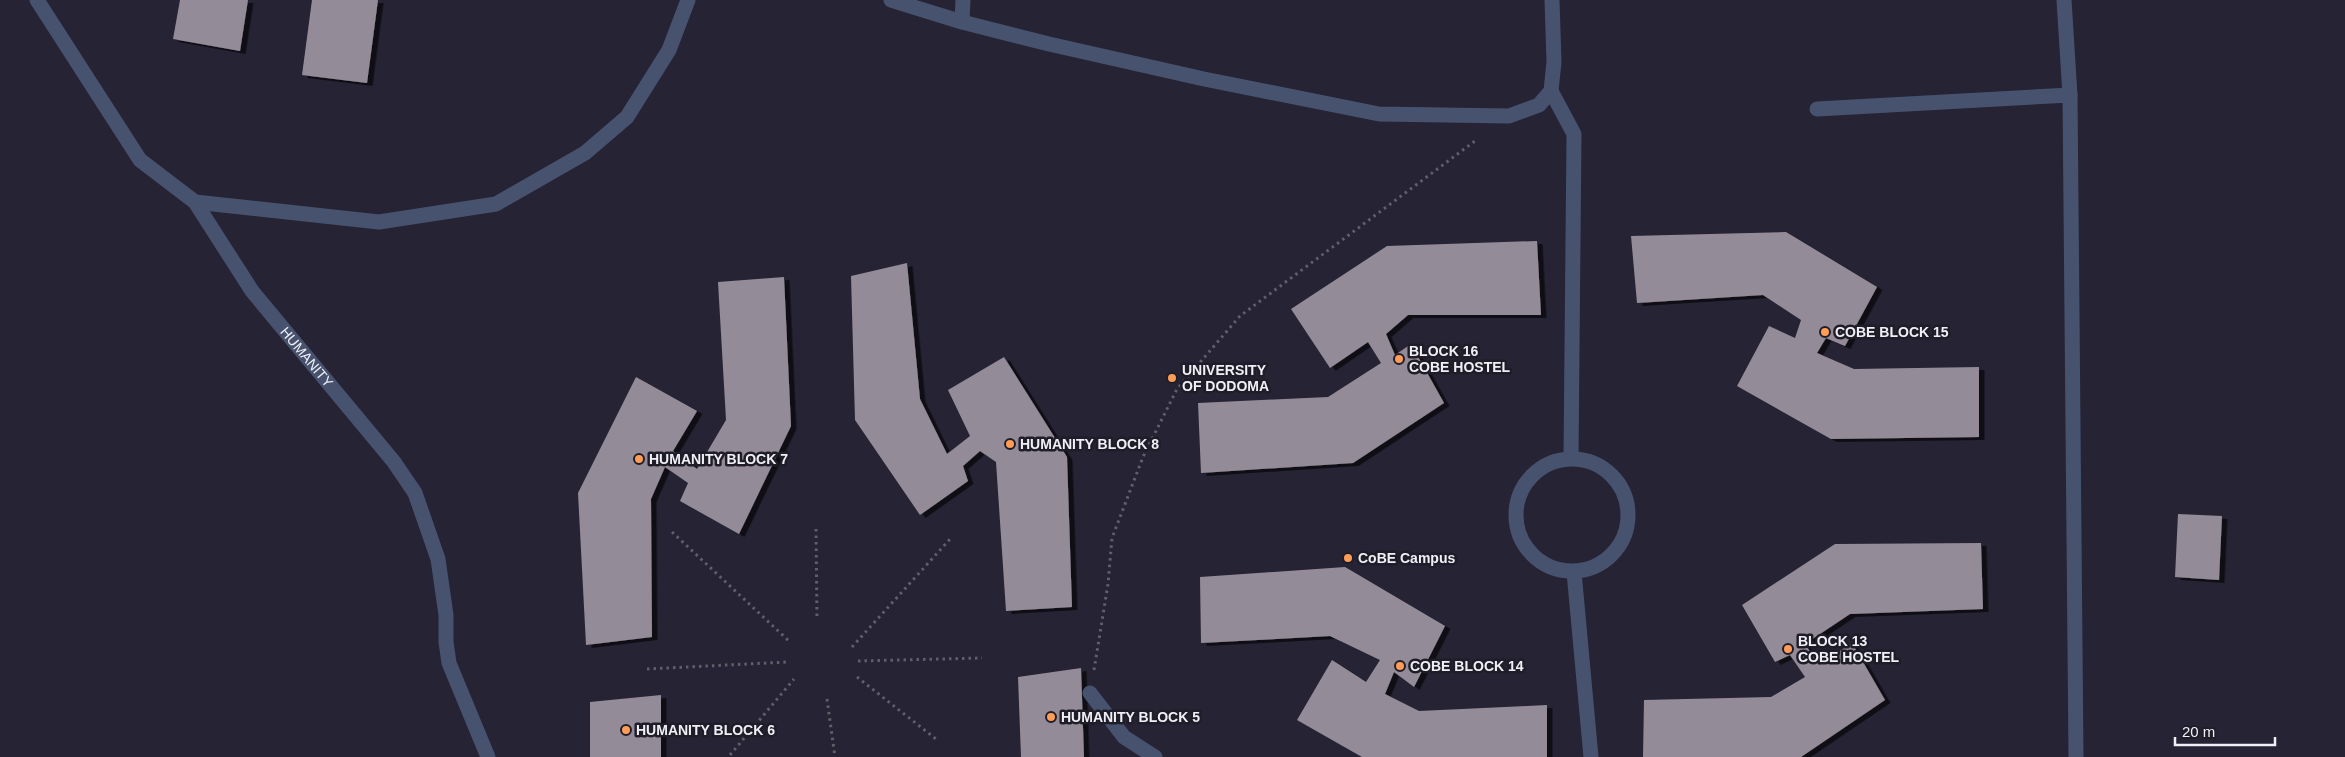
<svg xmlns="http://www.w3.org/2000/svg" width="2345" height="757" font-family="Helvetica,sans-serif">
	<defs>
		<filter id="shadow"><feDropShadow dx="5.5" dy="3" stdDeviation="0" flood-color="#0009"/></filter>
	</defs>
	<rect width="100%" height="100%" fill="#1f1d28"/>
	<rect fill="#262334" x="0" y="0" width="2345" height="757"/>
	<g fill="#948b98" filter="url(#shadow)">
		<path d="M 180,0 L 248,0 L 240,51 L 173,39 Z"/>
		<path d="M 312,0 L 378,0 L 367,83 L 302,75 Z"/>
		<path d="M 1786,232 L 1877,287 L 1845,346 L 1826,338 L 1817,353 L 1854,369 L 1979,367 L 1979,437 L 1831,439 L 1737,386 L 1769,326 L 1795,338 L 1801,320 L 1763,295 L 1637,303 L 1631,236 Z"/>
		<path d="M 1537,241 L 1541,315 L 1408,315 L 1386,334 L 1395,355 L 1411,344 L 1444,403 L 1353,463 L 1201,473 L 1198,403 L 1328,397 L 1381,363 L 1368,342 L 1330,368 L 1291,309 L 1387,246 Z"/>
		<path d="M 907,263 L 920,399 L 947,454 L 970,436 L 948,390 L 1004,357 L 1067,457 L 1072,607 L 1006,611 L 996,462 L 980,451 L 963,466 L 968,481 L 920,515 L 855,420 L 851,276 Z"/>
		<path d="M 784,277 L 791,426 L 739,534 L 680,501 L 688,483 L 665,467 L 651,499 L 652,637 L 586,645 L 578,493 L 636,377 L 697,411 L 673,451 L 697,469 L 726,420 L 718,282 Z"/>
		<path d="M 2178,514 L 2222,516 L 2219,580 L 2175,577 Z"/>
		<path d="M 1981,543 L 1983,609 L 1850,614 L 1805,644 L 1819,665 L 1852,643 L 1885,700 L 1801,757 L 1643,757 L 1644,700 L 1771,697 L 1805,677 L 1790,655 L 1775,662 L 1742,605 L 1835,544 Z"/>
		<path d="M 1345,567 L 1445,626 L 1414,687 L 1394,672 L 1385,694 L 1419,711 L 1547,705 L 1547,757 L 1362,757 L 1297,720 L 1332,660 L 1366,682 L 1380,660 L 1330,636 L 1201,643 L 1200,577 Z"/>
		<path d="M 1081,668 L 1084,757 L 1021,757 L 1018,677 Z"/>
		<path d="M 661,695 L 661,757 L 590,757 L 590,702 Z"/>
	</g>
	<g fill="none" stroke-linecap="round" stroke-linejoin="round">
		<g stroke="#615f69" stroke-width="3" stroke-dasharray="2.5 4" stroke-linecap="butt">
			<path d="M 816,529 L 817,618"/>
			<path d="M 672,532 L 789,641"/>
			<path d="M 852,647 L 951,538"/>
			<path d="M 858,661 L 982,658"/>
			<path d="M 647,669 L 787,662"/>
			<path d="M 1094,670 L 1108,584 L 1112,538 L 1143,457 L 1177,389 L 1240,316 L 1475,141"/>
			<path d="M 857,677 L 936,739"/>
			<path d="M 827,699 L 835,757"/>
			<path d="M 730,755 L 794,679"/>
		</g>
		<g stroke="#47536e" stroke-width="15">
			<path d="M 891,0 L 962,22 L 1049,44 L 1204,79 L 1379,114 L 1509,116 L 1539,105 L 1551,91 L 1554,62 L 1552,0"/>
			<path d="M 2064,0 L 2070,95"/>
			<path d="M 1817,109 L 2070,95 L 2076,757"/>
			<path d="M 195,202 L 379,222 L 496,204 L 585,153 L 627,117 L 669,50 L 688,0"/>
			<path d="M 1090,693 L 1124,737 L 1155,757"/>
		</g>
		<g stroke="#47536e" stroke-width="15">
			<path d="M 962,22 L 963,0"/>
			<path d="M 1551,91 L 1574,134 L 1571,458"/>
			<circle cx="1572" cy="515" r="56"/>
			<path d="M 1574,572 L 1591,757"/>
		</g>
		<path stroke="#47536e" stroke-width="15" id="s1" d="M 37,0 L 140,160 L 195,202 L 252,291 L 394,462 L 415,493 L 438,559 L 446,615 L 446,642 L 449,663 L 488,757"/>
	</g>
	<g fill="#fe9c58" stroke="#1f1d28" stroke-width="2">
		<circle cx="1825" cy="332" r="5"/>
		<circle cx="1399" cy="359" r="5"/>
		<circle cx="1172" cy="378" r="5"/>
		<circle cx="1010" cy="444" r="5"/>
		<circle cx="639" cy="459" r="5"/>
		<circle cx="1348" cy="558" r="5"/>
		<circle cx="1788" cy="649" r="5"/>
		<circle cx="1400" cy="666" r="5"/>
		<circle cx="1051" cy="717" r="5"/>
		<circle cx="626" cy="730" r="5"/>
	</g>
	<g text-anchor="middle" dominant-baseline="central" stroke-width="5" stroke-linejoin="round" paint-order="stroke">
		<g font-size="14" font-weight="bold" fill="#f0eff7" stroke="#1f1d28" text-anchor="start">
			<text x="1835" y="332">COBE BLOCK 15</text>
			<text x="1409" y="351">BLOCK 16<tspan x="1409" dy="16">COBE HOSTEL</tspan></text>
			<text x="1182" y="370">UNIVERSITY<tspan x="1182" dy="16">OF DODOMA</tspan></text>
			<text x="1020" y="444">HUMANITY BLOCK 8</text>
			<text x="649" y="459">HUMANITY BLOCK 7</text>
			<text x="1358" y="558">CoBE Campus</text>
			<text x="1798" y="641">BLOCK 13<tspan x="1798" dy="16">COBE HOSTEL</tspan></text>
			<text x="1410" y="666">COBE BLOCK 14</text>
			<text x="1061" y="717">HUMANITY BLOCK 5</text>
			<text x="636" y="730">HUMANITY BLOCK 6</text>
		</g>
		<g font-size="14" fill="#f0eff7" stroke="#1f1d28">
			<text stroke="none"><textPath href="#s1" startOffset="451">HUMANITY</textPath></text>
		</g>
	</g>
	<path d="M2175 737v8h100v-8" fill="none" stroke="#f0eff7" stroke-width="2.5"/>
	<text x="2182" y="737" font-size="15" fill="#f0eff7" stroke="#1f1d28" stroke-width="4" paint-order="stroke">20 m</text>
</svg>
